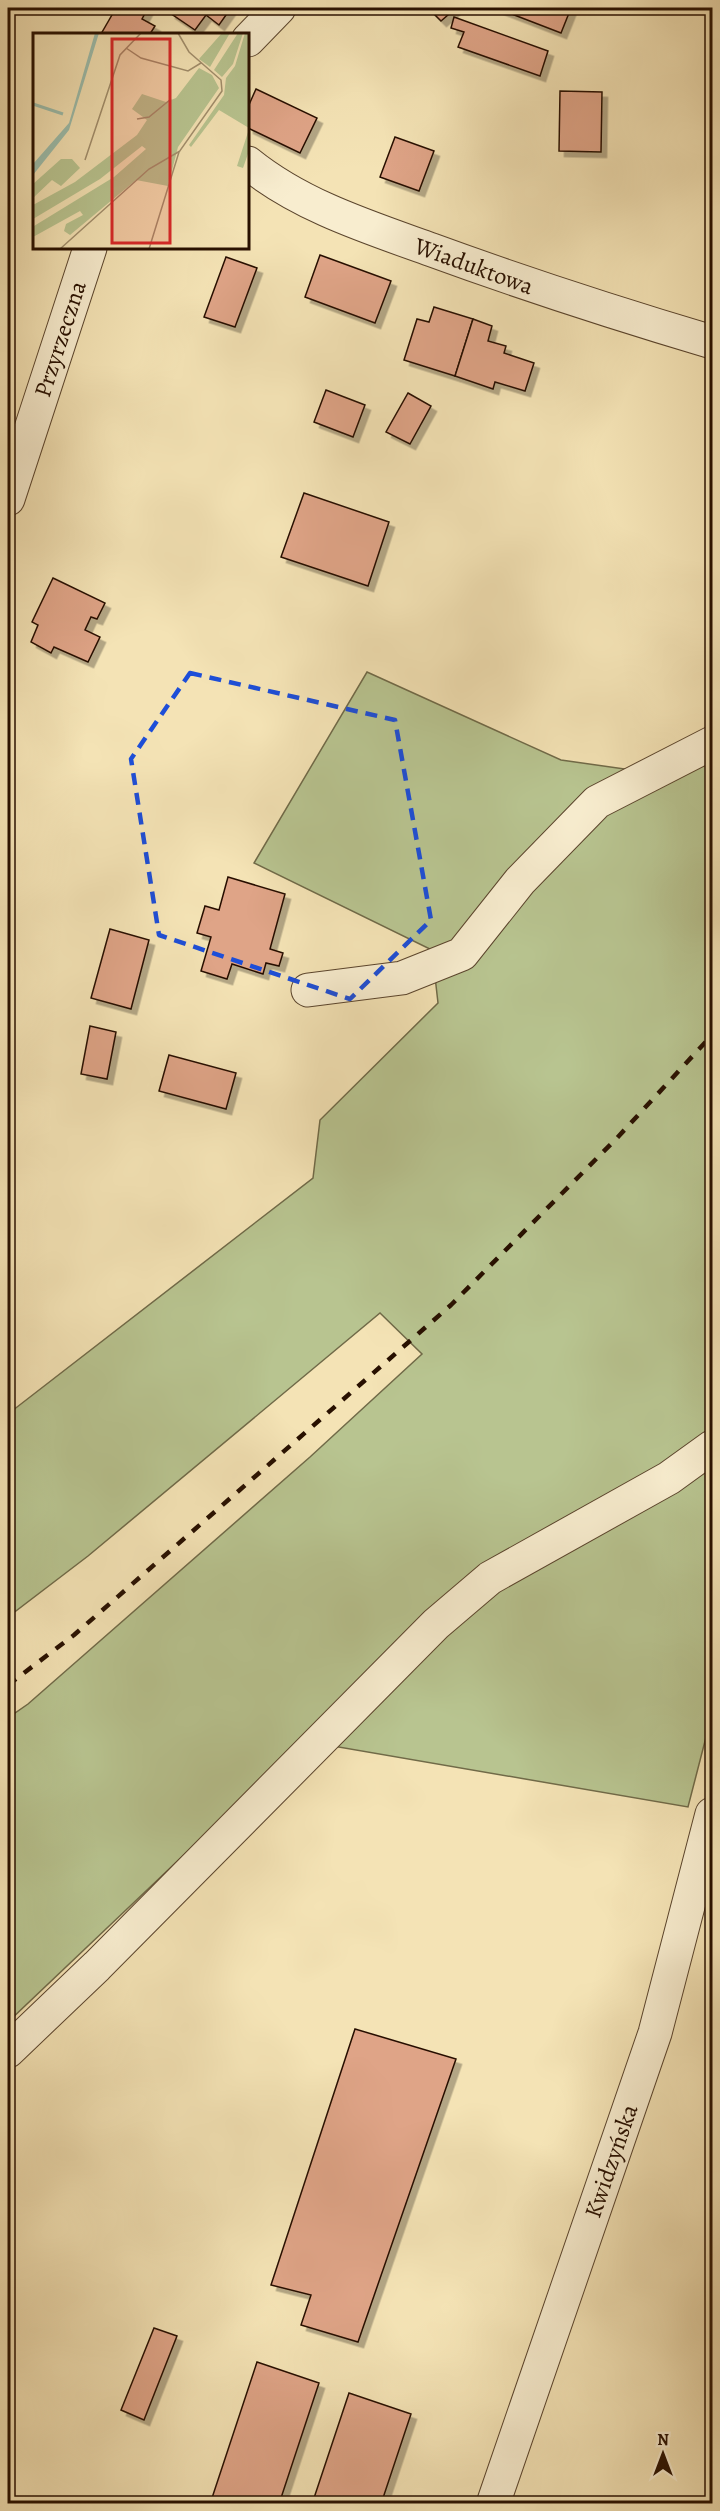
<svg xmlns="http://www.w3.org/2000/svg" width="720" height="2511" font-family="Alegreya,serif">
	<defs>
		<filter id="shadow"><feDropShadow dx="5.5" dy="5.5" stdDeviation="0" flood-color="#0004"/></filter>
	</defs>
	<rect width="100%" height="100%" fill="#f4e3b5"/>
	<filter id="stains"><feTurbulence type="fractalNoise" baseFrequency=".00333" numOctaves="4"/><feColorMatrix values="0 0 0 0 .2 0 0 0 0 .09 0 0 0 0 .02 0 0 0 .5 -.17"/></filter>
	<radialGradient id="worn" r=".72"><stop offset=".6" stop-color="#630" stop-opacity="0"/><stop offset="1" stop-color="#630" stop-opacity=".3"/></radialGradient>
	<path fill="#b8c490" stroke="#706a48" stroke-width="1.5" d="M 367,672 L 561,760 L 674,776 L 712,759 L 712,1714 L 688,1807 L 304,1741 L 8,2022 L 8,1718 L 28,1704 L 310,1457 L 422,1354 L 380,1313 L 88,1556 L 8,1617 L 8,1414 L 313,1178 L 320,1120 L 438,1003 L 432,950 L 254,863 Z"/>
	<g fill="#dfa487" stroke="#281000" stroke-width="1.5" filter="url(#shadow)">
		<path d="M 116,8 L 148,8 L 142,19 L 155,26 L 150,34 L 101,34 Z"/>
		<path d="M 174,8 L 231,8 L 219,25 L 206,15 L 195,30 L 170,13 Z"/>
		<path d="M 428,8 L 456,8 L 441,21 Z"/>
		<path d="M 496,8 L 571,8 L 561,33 Z"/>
		<path d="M 454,17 L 548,51 L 540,76 L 458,47 L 464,32 L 451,28 Z"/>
		<path d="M 256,89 L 317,118 L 300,153 L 248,128 L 248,107 Z"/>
		<path d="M 560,91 L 602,92 L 601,152 L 559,151 Z"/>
		<path d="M 395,137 L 434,151 L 419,191 L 380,177 Z"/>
		<path d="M 320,255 L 391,281 L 375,323 L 305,297 Z"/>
		<path d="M 226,257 L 257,268 L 235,327 L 204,317 Z"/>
		<path d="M 434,307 L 473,319 L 455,376 L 404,360 L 417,319 L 429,322 Z"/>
		<path d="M 473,319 L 492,326 L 488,341 L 506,346 L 504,353 L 534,363 L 525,391 L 495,382 L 493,389 L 455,376 Z"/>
		<path d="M 326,390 L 365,405 L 353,437 L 314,422 Z"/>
		<path d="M 408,393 L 431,406 L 410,444 L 386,432 Z"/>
		<path d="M 304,493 L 389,522 L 368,586 L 281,557 Z"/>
		<path d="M 53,578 L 105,603 L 97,619 L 91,617 L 85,630 L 100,637 L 88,662 L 54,647 L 51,653 L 31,642 L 38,625 L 32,622 Z"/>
		<path d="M 228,877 L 285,894 L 270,949 L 283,953 L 279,966 L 266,963 L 263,974 L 232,964 L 227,979 L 201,971 L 211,937 L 197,933 L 205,906 L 219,910 Z"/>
		<path d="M 110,929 L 149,940 L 131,1009 L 91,998 Z"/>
		<path d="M 90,1026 L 116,1032 L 107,1079 L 81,1074 Z"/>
		<path d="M 169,1055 L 236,1073 L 226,1109 L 159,1091 Z"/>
		<path d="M 355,2029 L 456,2059 L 358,2342 L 301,2325 L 311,2295 L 271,2285 Z"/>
		<path d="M 154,2328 L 177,2336 L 144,2420 L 121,2410 Z"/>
		<path d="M 257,2362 L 319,2383 L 279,2504 L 210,2504 Z"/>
		<path d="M 349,2393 L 411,2414 L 381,2504 L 312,2504 Z"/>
	</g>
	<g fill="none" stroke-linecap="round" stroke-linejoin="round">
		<g stroke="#5b452d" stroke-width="35">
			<g id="minor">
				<path d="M 248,40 L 279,8"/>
				<path d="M 248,163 C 301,206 368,227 432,250 C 525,284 618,314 712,342"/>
				<path d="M 8,499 L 90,248"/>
				<path d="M 308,990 L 402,978 L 462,954 L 520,881 L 597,802 L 712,743"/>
				<path d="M 8,2051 L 97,1966 L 436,1624 L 490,1578 L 669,1478 L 712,1447"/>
				<path d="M 493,2504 L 655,2033 L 712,1814"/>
			</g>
		</g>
		<use href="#minor" stroke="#f8edcf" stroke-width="33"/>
		<path stroke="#281000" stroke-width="4.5" stroke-dasharray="10 10" stroke-linecap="butt" d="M 8,1685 L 74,1635 L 451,1305 L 617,1138 L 712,1035"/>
	</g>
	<path fill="none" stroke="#1d4ed8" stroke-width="4.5" stroke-dasharray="12 8" stroke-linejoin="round" d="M 190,673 L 395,720 L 431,920 L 350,999 L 159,935 L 131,759 Z"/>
	<g text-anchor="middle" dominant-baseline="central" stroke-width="4.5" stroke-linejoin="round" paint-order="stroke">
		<g font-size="24" fill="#281000" stroke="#f8edcf">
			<text transform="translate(474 266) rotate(20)">Wiaduktowa</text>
			<text transform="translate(60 339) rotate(-72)">Przyrzeczna</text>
			<text transform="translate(611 2161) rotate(-71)">Kwidzyńska</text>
		</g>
	</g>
	<g transform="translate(33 33)">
		<rect width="216" height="216" fill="#f4e3b5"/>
		<path d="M 189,0 L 197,0 L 177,34 L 166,26 ZM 205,0 L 210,0 L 200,31 L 189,44 L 181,37 ZM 212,0 L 216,0 L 216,95 L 186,77 L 158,114 L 156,112 L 191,62 L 193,45 L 202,33 ZM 166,35 L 179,42 L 186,55 L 145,114 L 135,153 L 103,147 L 37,202 L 31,198 L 33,191 L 50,182 L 47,178 L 0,204 L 1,193 L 81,144 L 113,116 L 109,113 L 67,146 L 0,186 L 0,172 L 42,149 L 104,102 L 114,87 L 99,76 L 109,61 L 133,69 L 143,65 ZM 216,96 L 216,118 L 210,135 L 204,133 ZM 28,126 L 39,126 L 47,135 L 28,153 L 19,147 L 0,165 L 0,151 Z" fill="#b8c490"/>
		<path d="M 62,0 L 66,0 L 36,97 L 0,142 L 0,131 L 36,90 Z" fill="#9cbead"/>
		<path fill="none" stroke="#9cbead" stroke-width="3" d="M 0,71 L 30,81"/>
		<path fill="none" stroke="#a28f6d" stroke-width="1.5" d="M 93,15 L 108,25 L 155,38 L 168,30M 104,86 L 116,84 L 138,66M 52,127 L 87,22 L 108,0M 27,216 L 116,136 L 147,118M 116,216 L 146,119 L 189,58 L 188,47 L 156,19 L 145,0"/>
		<path fill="#d62828" fill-opacity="0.15" stroke="#d62828" stroke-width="3" d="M 79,6 L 137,6 L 137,210 L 79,210 Z"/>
		<rect width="216" height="216" fill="none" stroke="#281000" stroke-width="3"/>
	</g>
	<rect width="720" height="2511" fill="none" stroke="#f4e3b5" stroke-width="30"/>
	<rect x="9" y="9" width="702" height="2493" fill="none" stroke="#281000" stroke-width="3"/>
	<rect x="15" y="15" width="690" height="2481" fill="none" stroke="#281000" stroke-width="1.5"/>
	<g transform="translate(663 2454)" stroke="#f8edcf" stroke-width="4.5" paint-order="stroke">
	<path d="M0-4.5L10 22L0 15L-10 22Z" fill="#281000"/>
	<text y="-9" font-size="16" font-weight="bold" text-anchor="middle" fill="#281000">N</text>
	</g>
	<rect width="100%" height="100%" filter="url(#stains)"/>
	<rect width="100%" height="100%" fill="url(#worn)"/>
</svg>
